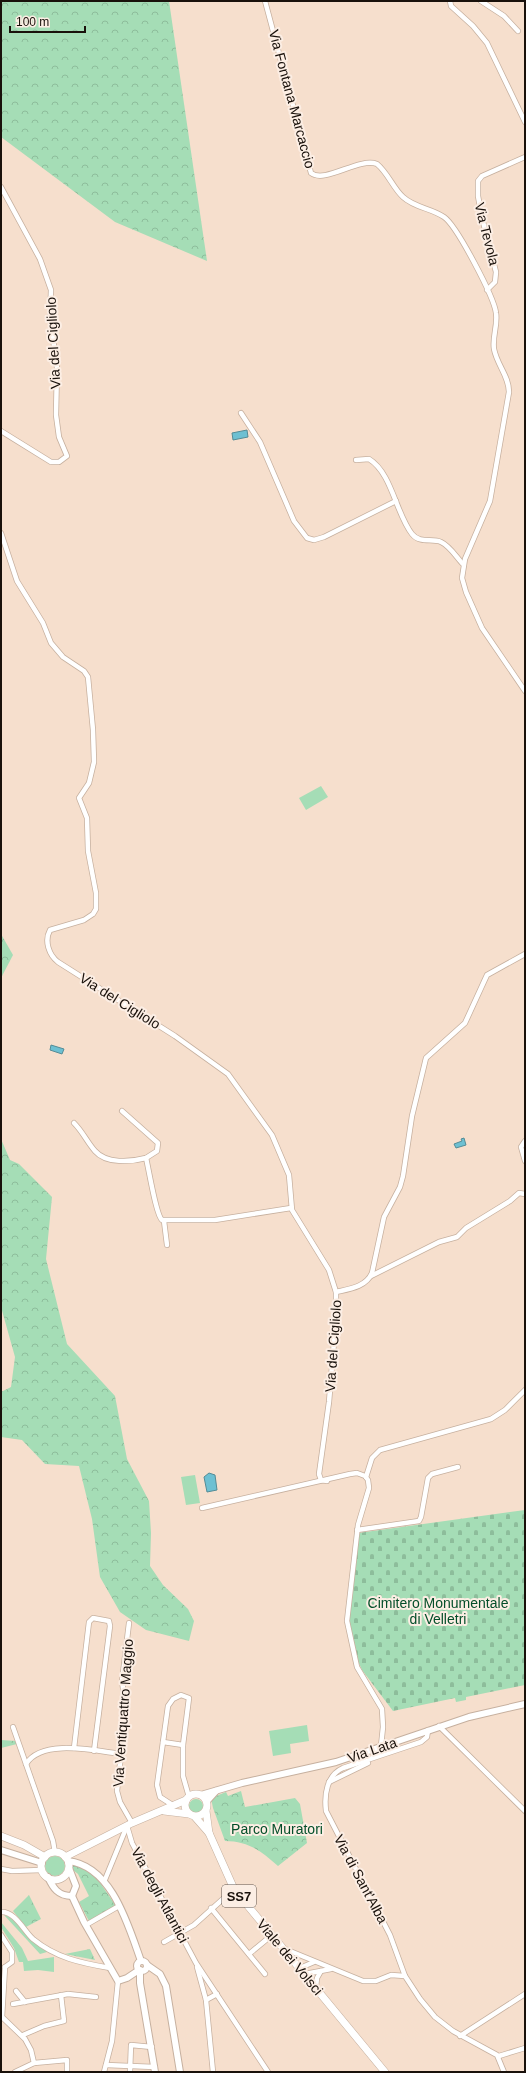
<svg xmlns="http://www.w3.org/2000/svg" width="526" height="2073" font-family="Helvetica,sans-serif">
	<defs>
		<pattern id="forest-crowns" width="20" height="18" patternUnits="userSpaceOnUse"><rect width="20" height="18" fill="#a5ddb6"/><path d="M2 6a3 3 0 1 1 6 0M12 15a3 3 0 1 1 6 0" fill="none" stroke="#8dbd9b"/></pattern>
		<pattern id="cemetery-stones" width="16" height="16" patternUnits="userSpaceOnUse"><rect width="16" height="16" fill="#a5ddb6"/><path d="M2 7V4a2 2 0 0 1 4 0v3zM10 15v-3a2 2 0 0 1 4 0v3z" fill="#8dbd9b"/></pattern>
	</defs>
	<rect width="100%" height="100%" fill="#f6dfcd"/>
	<g fill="#a5ddb6">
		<path d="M 321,786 L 328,797 L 306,810 L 299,798 Z"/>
		<path d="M 195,1475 L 200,1503 L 186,1505 L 181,1477 Z"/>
		<path d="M 307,1725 L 309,1741 L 290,1744 L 291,1753 L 273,1756 L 269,1731 Z"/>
		<circle cx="196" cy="1806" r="7"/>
		<circle cx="55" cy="1866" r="10"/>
		<path d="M 4,1915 C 14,1916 20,1929 27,1936 C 32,1942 45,1946 47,1952 L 40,1954 Z"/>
		<path d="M 1,1922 L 22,1948 L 28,1961 L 54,1957 L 54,1972 L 38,1970 L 24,1971 L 23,1962 L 19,1962 L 14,1948 L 1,1927 Z"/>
	</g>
	<g fill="url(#forest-crowns)">
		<path d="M 1,1 L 169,1 L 207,261 L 115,222 L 1,137 Z"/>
		<path d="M 1,934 L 13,955 L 1,978 Z"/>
		<path d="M 1,1139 L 10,1160 L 19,1164 L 52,1197 L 46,1259 L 67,1344 L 115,1396 L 127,1459 L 149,1501 L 151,1533 L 150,1566 L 163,1585 L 188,1609 L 194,1621 L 189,1641 L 146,1630 L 120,1612 L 100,1577 L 92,1519 L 79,1466 L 45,1464 L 22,1440 L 1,1437 L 1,1392 L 11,1387 L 15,1357 L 1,1307 Z"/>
		<path d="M 1,1740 L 16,1741 L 17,1744 L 1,1748 Z"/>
		<path d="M 241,1791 L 245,1807 L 295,1798 L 300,1804 L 307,1843 L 278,1866 C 261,1851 248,1841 225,1841 L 213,1808 L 211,1798 L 226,1792 L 228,1796 Z"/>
		<path d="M 73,1865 L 92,1871 L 116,1906 L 89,1921 L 79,1902 L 89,1896 L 78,1874 L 73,1870 Z"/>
		<path d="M 29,1895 L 41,1919 L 26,1927 L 13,1911 Z"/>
		<path d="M 90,1949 L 95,1960 L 65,1954 Z"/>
	</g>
	<path fill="url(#cemetery-stones)" d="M 525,1510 L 525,1685 L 466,1697 L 466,1700 L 456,1702 L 455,1698 L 393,1711 L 362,1670 L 357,1659 L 349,1619 L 358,1533 Z"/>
	<g fill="#6dc0d2" stroke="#548c96">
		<path d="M 247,430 L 248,437 L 233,440 L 232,433 Z"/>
		<path d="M 51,1045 L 64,1049 L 62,1054 L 50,1050 Z"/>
		<path d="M 464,1138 L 466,1145 L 456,1148 L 454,1144 L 462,1141 L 461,1139 Z"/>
		<path d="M 209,1473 L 215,1475 L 217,1490 L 207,1492 L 204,1477 Z"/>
	</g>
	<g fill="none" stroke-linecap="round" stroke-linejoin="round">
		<g stroke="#c6b09f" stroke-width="6">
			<g id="street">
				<path d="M 265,1 L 311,173 C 325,184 359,157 377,164 C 388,173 393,188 403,197 C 415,208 431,208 444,217 C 457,226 494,297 496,313 C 498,325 492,337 494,349 C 497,365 509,376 509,392 L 490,501 L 465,559 L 462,578 L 466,592 L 482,628 L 525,691"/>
				<path d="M 450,1 L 451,6 L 473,26 L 487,43 L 525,122"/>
				<path d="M 481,1 L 504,16 L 518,31"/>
				<path d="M 1,187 L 40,259 L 51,290 L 50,317 L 57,368 L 56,415 L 59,437 L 67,456 L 59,462 L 51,462 L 1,431"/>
				<path d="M 487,290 L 495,282 L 496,272 L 482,218 L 478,196 L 478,181 L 482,176 L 525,157"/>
				<path d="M 241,413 L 260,442 L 294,521 L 307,538 L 314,540 L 324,537 L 396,501"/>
				<path d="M 356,460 L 369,459 C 392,473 396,514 412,534 C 420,544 432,538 441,542 C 450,546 457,558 463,564"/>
				<path d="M 1,533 L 17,581 L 43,623 L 51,643 L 63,657 L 84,671 L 88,677 L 93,730 L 94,762 L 89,783 L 79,798 L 87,818 L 88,851 L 96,893 L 96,909 L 93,914 L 84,920 L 50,930 C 44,941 49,955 58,962 L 175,1036 L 228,1074 L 272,1135 L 289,1175 L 292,1210 L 329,1270 L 336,1292 L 336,1318 L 329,1402 L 319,1474 L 321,1480 L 327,1481"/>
				<path d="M 122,1111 L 158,1143 L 157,1151 L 146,1158"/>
				<path d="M 74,1123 C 83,1132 87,1142 95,1151 C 106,1164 131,1162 146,1158 C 149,1170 156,1215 162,1220 L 215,1220 L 291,1208"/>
				<path d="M 525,1141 L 521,1147 L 525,1161"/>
				<path d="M 164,1221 L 167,1245"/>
				<path d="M 371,1276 L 439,1242 L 457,1237 L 466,1228 L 510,1201 L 519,1193 L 525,1194"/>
				<path d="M 336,1292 C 349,1289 366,1287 372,1273 L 384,1217 L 400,1187 L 403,1176 L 412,1116 L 426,1058 L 465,1023 L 487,975 L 525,954"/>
				<path d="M 366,1477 L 372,1458 L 380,1450 L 491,1419 L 505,1410 L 525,1390"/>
				<path d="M 202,1508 L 350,1474 L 357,1473 L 365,1476 L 368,1480 L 369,1488 L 358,1525 L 347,1621 L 357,1667 L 382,1709 L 383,1727 L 381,1746"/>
				<path d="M 357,1530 L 419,1521 L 421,1517 L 428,1478 L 432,1474 L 458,1467"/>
				<path d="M 129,1623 L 122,1681 L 126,1710 L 117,1791 L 120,1802 L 132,1823"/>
				<path d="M 439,1726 L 525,1811"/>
				<path d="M 13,1727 L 53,1841 L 55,1853"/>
				<path d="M 428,1730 L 427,1737 L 421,1742 L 343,1768 C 327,1775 324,1794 326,1811 L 390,1935 L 405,1976 L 420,1999 L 435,2017 L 453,2031 L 497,2055 L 504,2072"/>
				<path d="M 163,1742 L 183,1745 L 183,1776 L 189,1797"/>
				<path d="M 74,1748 L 89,1622 L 93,1618 L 109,1621 L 110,1626 L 94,1751"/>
				<path d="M 26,1764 C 42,1738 96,1751 121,1754"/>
				<path d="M 329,1782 L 368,1763"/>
				<path d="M 174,1806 L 160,1797 L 157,1785 L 168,1706 L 173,1699 L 181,1695 L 189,1698 L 183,1745"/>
				<path d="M 127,1826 L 132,1843 L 196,1963 L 268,2072"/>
				<path d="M 1,1869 L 12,1871 L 42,1870"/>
				<path d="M 104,1882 L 127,1826"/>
				<path d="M 211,1908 L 265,1974"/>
				<path d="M 1,1912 C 15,1911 24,1931 33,1939 C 56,1958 81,1963 110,1968"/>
				<path d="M 86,1925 L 119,1906"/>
				<path d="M 1,1935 L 12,1952 L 12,1962 L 5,1967"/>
				<path d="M 164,1942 L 194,1925 L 234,1889"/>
				<path d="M 285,1949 L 363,1981 L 376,1981 L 391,1975 L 405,1976"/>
				<path d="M 249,1954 L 272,1935"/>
				<path d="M 5,1967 L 2,2017 L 25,2039 L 31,2050 L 34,2063"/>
				<path d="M 197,1967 L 206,2000 L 213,2072"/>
				<path d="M 300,1968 L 314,1962"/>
				<path d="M 305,1974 L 331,1969"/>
				<path d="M 316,1987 L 317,1978 L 321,1971"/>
				<path d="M 16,1991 L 25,2002"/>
				<path d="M 206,2000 L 217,1994"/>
				<path d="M 13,2004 L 68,1994 L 96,1997"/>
				<path d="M 23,2035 L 44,2026 L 64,2021 L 61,1995"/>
				<path d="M 460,2036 L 525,1994"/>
				<path d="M 499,2056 L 525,2048"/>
				<path d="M 106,2065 L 155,2067"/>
				<path d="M 15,2072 L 34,2063 L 67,2060 L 67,2072"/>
				<path d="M 104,2072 L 112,2041 L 118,1981"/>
				<path d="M 130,2072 L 131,2045 L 152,2047"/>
			</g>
		</g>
		<g stroke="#c6b09f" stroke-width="8">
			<g id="secondary">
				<path d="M 201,1795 L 242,1783 L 336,1762 L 469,1717 L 525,1704"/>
				<path d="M 207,1801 L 216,1791"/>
				<path d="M 1,1850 L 42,1863"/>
				<path d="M 68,1861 C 112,1866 128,1925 141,1961"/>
				<path d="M 69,1868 L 76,1886 L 72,1896"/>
				<path d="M 48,1877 C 53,1888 58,1896 72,1896"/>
				<path d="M 72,1896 L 84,1922 L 118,1981 L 127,1978 L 139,1970"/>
				<circle cx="142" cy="1966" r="5"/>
				<path d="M 147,1965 L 160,1974 L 166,1986 L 180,2072"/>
				<path d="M 140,1970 L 140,1983 L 155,2072"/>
			</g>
		</g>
		<g stroke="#c6b09f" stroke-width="8">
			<g id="primary">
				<circle cx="196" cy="1805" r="11"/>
				<path d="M 164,1811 L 189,1814"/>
				<path d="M 206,1811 L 209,1833 L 234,1889 L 385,2072"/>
				<path d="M 195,1817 L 209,1833"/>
				<path d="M 1,1836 L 24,1845 L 45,1857"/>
				<circle cx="55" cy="1866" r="14"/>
				<path d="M 65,1857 L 132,1823 L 186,1800"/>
			</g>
		</g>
		<use href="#street" stroke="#fff" stroke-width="4.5"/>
		<use href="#secondary" stroke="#fff" stroke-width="6"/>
		<use href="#primary" stroke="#fff" stroke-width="7"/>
	</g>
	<g text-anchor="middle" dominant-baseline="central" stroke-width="4" stroke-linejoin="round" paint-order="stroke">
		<rect fill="#fceee4" stroke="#5d534c" stroke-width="1" x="222" y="1885" width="34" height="22" rx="3"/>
		<g font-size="13" font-weight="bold" fill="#19110b">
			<text x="239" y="1896">SS7</text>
		</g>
		<g font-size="14" fill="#19110b" stroke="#fceee4">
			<text transform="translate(292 99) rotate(75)">Via Fontana Marcaccio</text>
			<text transform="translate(487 234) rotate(76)">Via Tevola</text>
			<text transform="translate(53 343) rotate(-93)">Via del Cigliolo</text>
			<text transform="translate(120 1001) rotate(32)">Via del Cigliolo</text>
			<text transform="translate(333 1346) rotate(-86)">Via del Cigliolo</text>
			<text transform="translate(123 1713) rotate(-86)">Via Ventiquattro Maggio</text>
			<text transform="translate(372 1750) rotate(-19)">Via Lata</text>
			<text transform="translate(361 1879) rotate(62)">Via di Sant'Alba</text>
			<text transform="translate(160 1895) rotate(62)">Via degli Atlantici</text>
			<text transform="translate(290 1957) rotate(50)">Viale dei Volsci</text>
		</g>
		<g font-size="14" fill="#034e29" stroke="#fceee4">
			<text x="438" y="1603">Cimitero Monumentale<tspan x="438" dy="16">di Velletri</tspan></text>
			<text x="277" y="1829">Parco Muratori</text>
		</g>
	</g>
	<rect width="526" height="2073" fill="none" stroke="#19110b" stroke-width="4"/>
	<path d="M10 26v6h75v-6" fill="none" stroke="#19110b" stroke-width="2"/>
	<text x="16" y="26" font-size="12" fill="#19110b" stroke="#fceee4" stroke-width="3" paint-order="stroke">100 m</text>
</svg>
